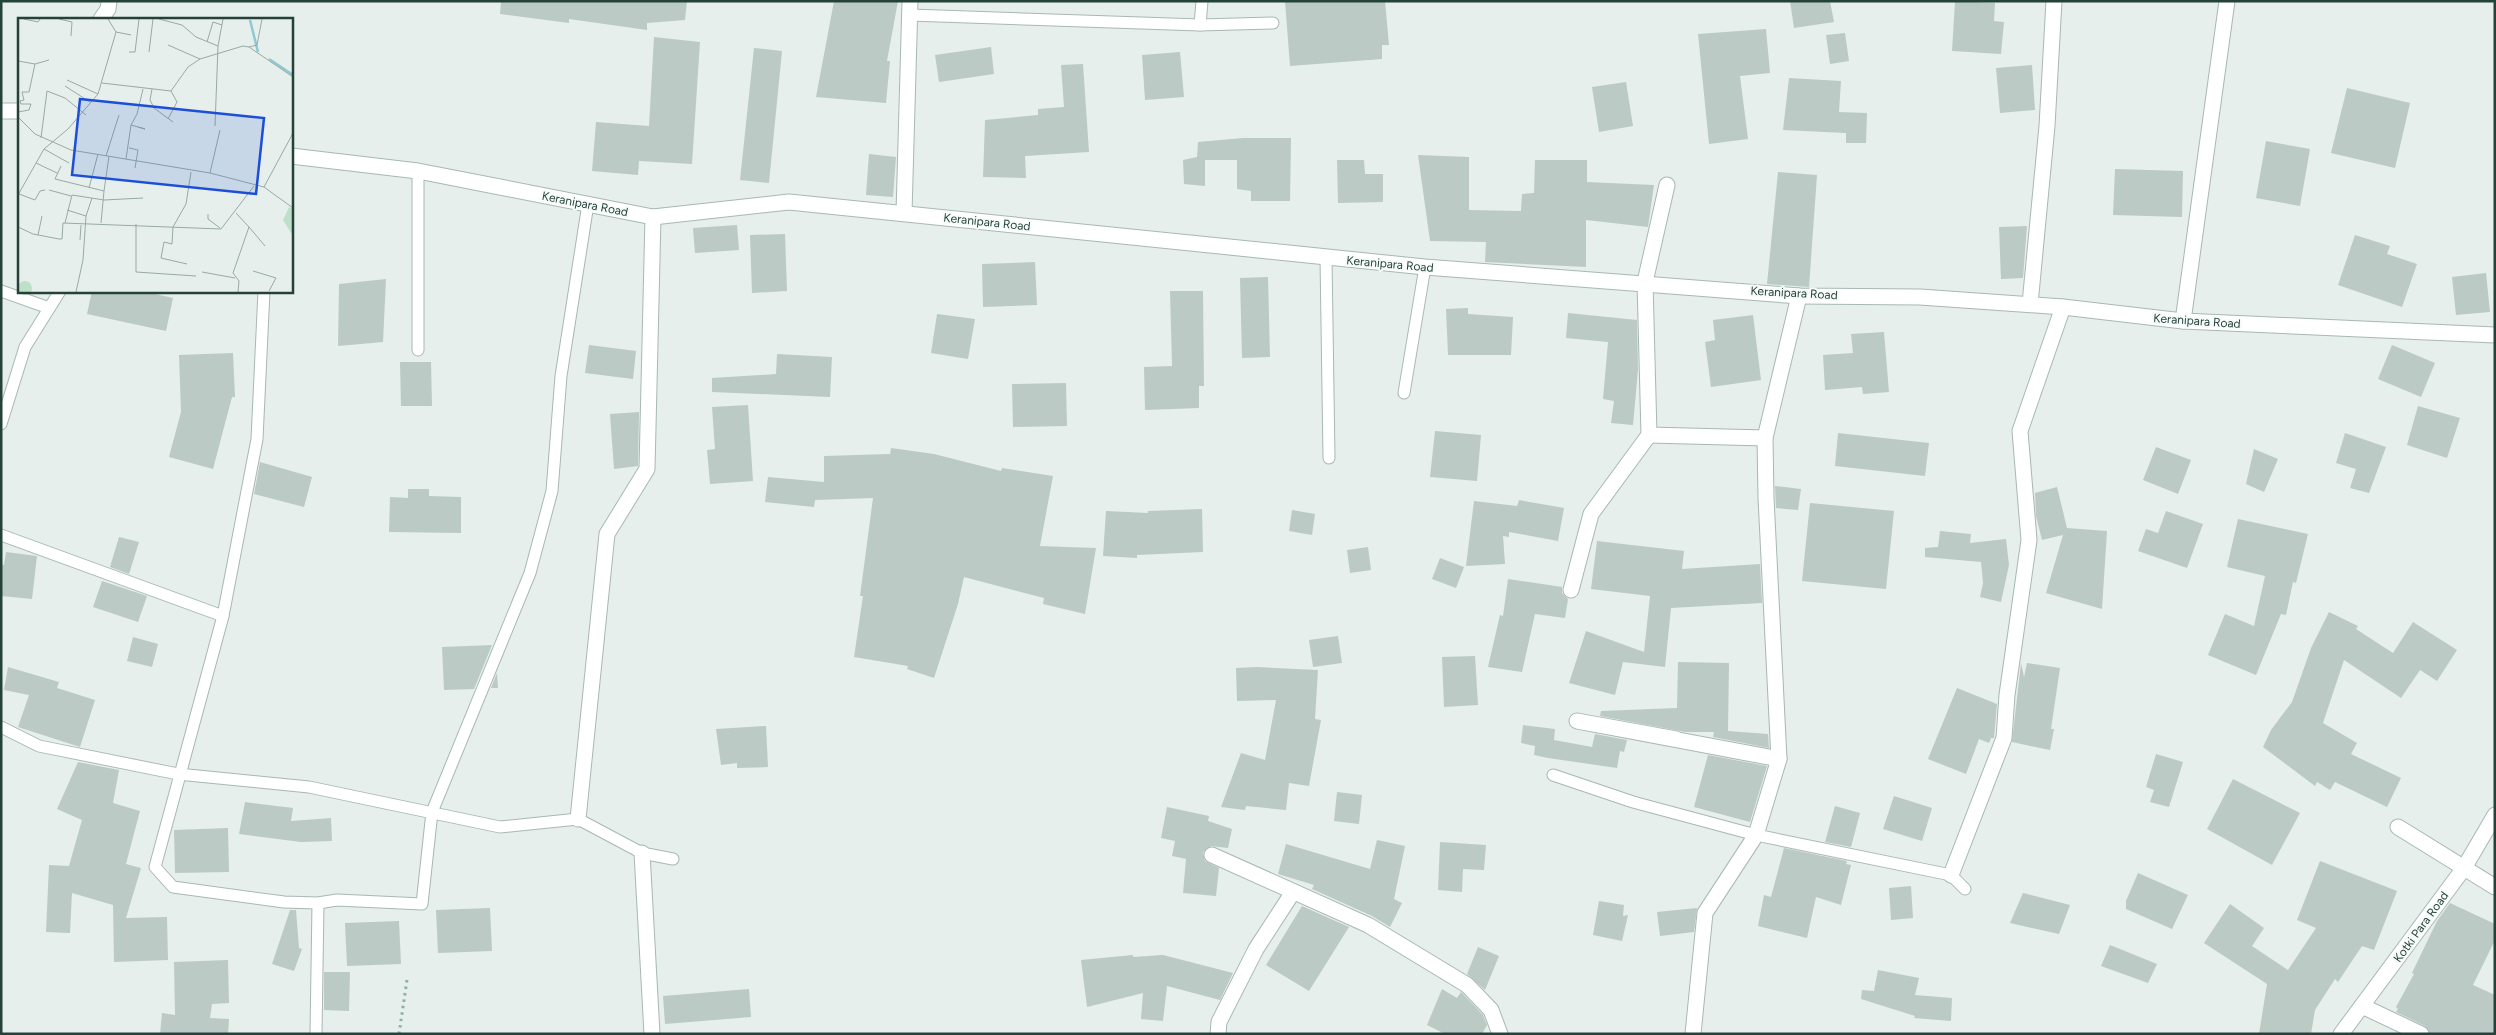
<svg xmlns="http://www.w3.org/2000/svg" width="2496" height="1035" font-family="Figtree,sans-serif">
	<rect width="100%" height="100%" fill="#e6efeb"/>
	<g fill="#bbcac4">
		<path d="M 501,1 L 687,1 L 685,20 L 647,23 L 647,30 L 569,19 L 569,23 L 500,14 Z"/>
		<path d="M 834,1 L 898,1 L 887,61 L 890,61 L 886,103 L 816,97 Z"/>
		<path d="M 1285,1 L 1385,1 L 1389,45 L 1382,45 L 1382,59 L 1290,66 Z"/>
		<path d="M 1790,1 L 1830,1 L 1834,22 L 1794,28 Z"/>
		<path d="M 1955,1 L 1995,3 L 1994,21 L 2004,22 L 2001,54 L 1952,51 Z"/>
		<path d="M 1766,29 L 1770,73 L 1740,76 L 1748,139 L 1709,144 L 1698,34 Z"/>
		<path d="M 1845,33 L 1849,61 L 1830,64 L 1826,35 Z"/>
		<path d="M 654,37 L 700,42 L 692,164 L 639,161 L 638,175 L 592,171 L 596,122 L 649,126 Z"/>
		<path d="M 991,47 L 994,74 L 939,82 L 935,55 Z"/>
		<path d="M 754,48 L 782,51 L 769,183 L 740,180 Z"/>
		<path d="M 1180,52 L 1184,97 L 1145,100 L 1142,55 Z"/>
		<path d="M 1083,64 L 1089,152 L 1025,156 L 1026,178 L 983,177 L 985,120 L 1038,115 L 1038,109 L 1064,107 L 1061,65 Z"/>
		<path d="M 2032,65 L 2035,110 L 2000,113 L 1996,68 Z"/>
		<path d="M 1789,78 L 1841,81 L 1839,112 L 1867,113 L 1866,143 L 1846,143 L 1846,133 L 1783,130 Z"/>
		<path d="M 1626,82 L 1633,126 L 1599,132 L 1592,87 Z"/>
		<path d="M 2347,88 L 2410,103 L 2395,168 L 2331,153 Z"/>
		<path d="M 1243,138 L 1291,138 L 1290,201 L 1251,201 L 1251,191 L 1237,189 L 1237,160 L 1205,160 L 1205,186 L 1184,184 L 1183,160 L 1197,157 L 1198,142 Z"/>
		<path d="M 2266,141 L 2310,149 L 2300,206 L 2256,198 Z"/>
		<path d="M 869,154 L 896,157 L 893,197 L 866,195 Z"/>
		<path d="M 1418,155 L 1469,157 L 1469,210 L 1521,211 L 1522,194 L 1534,193 L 1535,160 L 1587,160 L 1587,182 L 1654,185 L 1648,227 L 1586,220 L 1586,267 L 1485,262 L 1486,242 L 1430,241 Z"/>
		<path d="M 1337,160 L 1364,160 L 1365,174 L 1383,174 L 1383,202 L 1338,203 Z"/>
		<path d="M 2115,169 L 2183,171 L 2182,217 L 2113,215 Z"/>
		<path d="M 1778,172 L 1817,175 L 1809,287 L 1767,284 Z"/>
		<path d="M 737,225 L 739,250 L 695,253 L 693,228 Z"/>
		<path d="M 2027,226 L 2023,278 L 2001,279 L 1999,227 Z"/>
		<path d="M 785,234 L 787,291 L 752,293 L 750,235 Z"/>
		<path d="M 2355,235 L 2390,246 L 2387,254 L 2417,264 L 2402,307 L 2338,285 Z"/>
		<path d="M 1035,262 L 1037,305 L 983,307 L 982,264 Z"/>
		<path d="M 2486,273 L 2490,312 L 2456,315 L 2452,277 Z"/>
		<path d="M 1268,277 L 1270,357 L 1242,358 L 1240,278 Z"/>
		<path d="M 386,279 L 383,342 L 338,346 L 339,284 Z"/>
		<path d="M 92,291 L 142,291 L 173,298 L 166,331 L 87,314 Z"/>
		<path d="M 1170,291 L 1203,291 L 1204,386 L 1199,386 L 1199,408 L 1145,410 L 1144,367 L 1172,366 Z"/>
		<path d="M 1468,308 L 1468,314 L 1513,317 L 1511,355 L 1448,355 L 1446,309 Z"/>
		<path d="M 1568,313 L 1637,320 L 1638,370 L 1633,425 L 1611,423 L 1614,401 L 1603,399 L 1608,342 L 1566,338 Z"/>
		<path d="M 937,314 L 975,319 L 968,359 L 931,353 Z"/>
		<path d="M 1753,315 L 1761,380 L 1711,387 L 1705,342 L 1715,340 L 1713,320 Z"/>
		<path d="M 1884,332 L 1889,392 L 1863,394 L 1862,387 L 1825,390 L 1823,355 L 1853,353 L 1851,334 Z"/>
		<path d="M 589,345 L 636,351 L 633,379 L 585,373 Z"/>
		<path d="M 2392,345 L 2435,363 L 2421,397 L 2378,379 Z"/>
		<path d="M 233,353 L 235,397 L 232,397 L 213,469 L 169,457 L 181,412 L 179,355 Z"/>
		<path d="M 777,354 L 832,357 L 830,397 L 712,392 L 712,378 L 776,374 Z"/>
		<path d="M 400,362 L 431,362 L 432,406 L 401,406 Z"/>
		<path d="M 1066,383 L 1067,426 L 1013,427 L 1012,384 Z"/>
		<path d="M 748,405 L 753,481 L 710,484 L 707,450 L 715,449 L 712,407 Z"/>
		<path d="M 2418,406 L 2460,418 L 2447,458 L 2407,445 Z"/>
		<path d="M 639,412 L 638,466 L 614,469 L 610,414 Z"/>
		<path d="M 1435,431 L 1481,435 L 1477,481 L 1430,477 Z"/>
		<path d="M 1838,433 L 1929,443 L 1925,476 L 1835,466 Z"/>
		<path d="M 2345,433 L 2386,447 L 2369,493 L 2350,488 L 2356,469 L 2336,463 Z"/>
		<path d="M 2156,447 L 2191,460 L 2178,494 L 2143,480 Z"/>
		<path d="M 891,448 L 934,454 L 1001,471 L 1002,468 L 1053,476 L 1040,546 L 1096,548 L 1085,614 L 1043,604 L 1044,598 L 964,577 L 958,604 L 934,678 L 907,669 L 908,666 L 854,657 L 863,596 L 860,596 L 873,498 L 815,500 L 814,507 L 765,502 L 768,477 L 824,482 L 824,456 L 890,454 Z"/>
		<path d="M 2254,449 L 2278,459 L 2264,492 L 2246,484 Z"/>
		<path d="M 260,462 L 312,477 L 304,507 L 254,494 Z"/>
		<path d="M 1775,486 L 1801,489 L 1798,510 L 1776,508 Z"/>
		<path d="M 2057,487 L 2067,528 L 2107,531 L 2102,609 L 2046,593 L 2063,535 L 2042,540 L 2036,516 L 2035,493 Z"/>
		<path d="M 408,489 L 429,489 L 429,496 L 461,497 L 461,533 L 389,532 L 390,497 L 408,498 Z"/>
		<path d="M 1519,500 L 1564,508 L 1558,541 L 1509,532 L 1509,537 L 1503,536 L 1505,564 L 1466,566 L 1474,501 L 1517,506 Z"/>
		<path d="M 1810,503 L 1894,511 L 1886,589 L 1802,581 Z"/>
		<path d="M 1202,509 L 1203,552 L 1137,555 L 1137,558 L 1103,556 L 1106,511 L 1148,513 L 1148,511 Z"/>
		<path d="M 1292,510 L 1315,514 L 1312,535 L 1289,531 Z"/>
		<path d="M 2166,511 L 2203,524 L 2187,568 L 2138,551 L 2146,529 L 2158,533 Z"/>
		<path d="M 2238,519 L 2308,534 L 2296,583 L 2293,582 L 2286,615 L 2281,614 L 2256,675 L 2208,655 L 2225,614 L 2254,626 L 2265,576 L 2227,567 Z"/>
		<path d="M 1940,531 L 1971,534 L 1970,543 L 2006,539 L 2009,565 L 2001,602 L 1980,597 L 1983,583 L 1981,562 L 1925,557 L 1925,548 L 1938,547 Z"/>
		<path d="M 119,537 L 139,542 L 129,574 L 110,567 Z"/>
		<path d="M 1597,541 L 1684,551 L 1682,569 L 1760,564 L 1762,603 L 1671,608 L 1665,667 L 1623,662 L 1615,695 L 1569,683 L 1586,631 L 1644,652 L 1650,596 L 1591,589 Z"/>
		<path d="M 1368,547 L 1371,570 L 1350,573 L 1347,550 Z"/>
		<path d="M 6,552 L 37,556 L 32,599 L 1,596 L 1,565 L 4,565 Z"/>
		<path d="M 1440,558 L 1464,567 L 1456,588 L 1432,579 Z"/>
		<path d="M 1508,579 L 1562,587 L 1562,593 L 1568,599 L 1565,618 L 1535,614 L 1522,672 L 1488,667 L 1500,615 L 1503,616 Z"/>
		<path d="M 102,581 L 147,596 L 138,622 L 93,607 Z"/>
		<path d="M 2329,612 L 2358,626 L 2356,629 L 2393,653 L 2413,622 L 2457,650 L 2437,681 L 2420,670 L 2401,698 L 2344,660 L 2323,723 L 2357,743 L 2351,754 L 2401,778 L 2387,807 L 2335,782 L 2330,790 L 2317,782 L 2315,786 L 2263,747 L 2271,730 L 2292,702 L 2311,648 Z"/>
		<path d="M 1338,636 L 1342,663 L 1313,667 L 1309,640 Z"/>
		<path d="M 133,637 L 158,644 L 152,667 L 127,661 Z"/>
		<path d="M 492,645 L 474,689 L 444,690 L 442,647 Z"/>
		<path d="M 1475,656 L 1478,705 L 1444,707 L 1442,657 Z"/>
		<path d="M 1678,662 L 1729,663 L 1728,731 L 1768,734 L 1769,748 L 1713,737 L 1714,732 L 1685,732 L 1600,716 L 1601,711 L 1677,708 Z"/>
		<path d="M 2021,663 L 2024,677 L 2027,663 L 2060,668 L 2051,729 L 2054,729 L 2050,750 L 2012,742 Z"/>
		<path d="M 8,667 L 59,682 L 57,688 L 95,700 L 80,747 L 18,727 L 29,695 L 4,690 Z"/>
		<path d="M 1257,667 L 1318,670 L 1315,719 L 1321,720 L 1309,786 L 1289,783 L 1286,810 L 1246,806 L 1245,810 L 1221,807 L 1241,753 L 1265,760 L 1276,700 L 1237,701 L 1236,668 Z"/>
		<path d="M 497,673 L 498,688 L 491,688 Z"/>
		<path d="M 1957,688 L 1997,704 L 1994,738 L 1991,738 L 1989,743 L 1979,739 L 1966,774 L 1928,759 Z"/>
		<path d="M 1523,725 L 1555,729 L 1554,740 L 1592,747 L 1595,734 L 1627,740 L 1624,752 L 1620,751 L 1617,768 L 1548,758 L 1534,755 L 1535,746 L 1521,743 Z"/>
		<path d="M 766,726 L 768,767 L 737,768 L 737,763 L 721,765 L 716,729 Z"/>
		<path d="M 2156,754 L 2183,762 L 2169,807 L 2150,802 L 2154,790 L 2146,787 Z"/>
		<path d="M 1708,755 L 1767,766 L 1750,822 L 1694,807 Z"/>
		<path d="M 78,762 L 119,770 L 113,803 L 140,811 L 126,864 L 141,868 L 126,918 L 167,917 L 168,960 L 114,962 L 113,905 L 72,893 L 70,933 L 46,932 L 49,865 L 69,866 L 82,820 L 57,809 Z"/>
		<path d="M 2233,779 L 2300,813 L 2272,865 L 2207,829 Z"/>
		<path d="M 1337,792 L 1362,795 L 1359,824 L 1334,821 Z"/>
		<path d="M 1894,796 L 1932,808 L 1922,841 L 1883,829 Z"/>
		<path d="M 245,802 L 293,808 L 291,821 L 331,818 L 332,841 L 301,842 L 239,834 Z"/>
		<path d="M 1835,806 L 1860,813 L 1851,847 L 1825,842 Z"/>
		<path d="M 1167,807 L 1209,816 L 1208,821 L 1232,829 L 1228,848 L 1211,846 L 1203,852 L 1205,861 L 1219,868 L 1216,896 L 1183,893 L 1186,859 L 1172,856 L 1175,841 L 1161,838 Z"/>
		<path d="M 228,828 L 229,872 L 175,873 L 174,830 Z"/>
		<path d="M 1377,840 L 1405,846 L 1394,899 L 1402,903 L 1390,927 L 1372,916 L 1312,889 L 1314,885 L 1278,874 L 1286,844 L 1370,869 Z"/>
		<path d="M 1440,842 L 1486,845 L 1484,870 L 1463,869 L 1462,892 L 1438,890 Z"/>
		<path d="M 1784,848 L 1847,861 L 1846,864 L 1851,865 L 1841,905 L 1816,897 L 1807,938 L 1758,926 L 1764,895 L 1771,897 Z"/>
		<path d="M 2320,861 L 2397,891 L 2374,950 L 2362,946 L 2338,982 L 2335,979 L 2315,1010 L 2311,1034 L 2259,1034 L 2267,984 L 2204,943 L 2230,904 L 2264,928 L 2252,946 L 2288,970 L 2316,928 L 2297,920 Z"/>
		<path d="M 2138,873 L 2188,895 L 2172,929 L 2126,909 L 2126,901 Z"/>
		<path d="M 1911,886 L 1913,918 L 1891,920 L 1889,888 Z"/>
		<path d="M 2023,893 L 2070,905 L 2059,934 L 2010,923 Z"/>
		<path d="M 1599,901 L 1624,905 L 1623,916 L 1628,915 L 1622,941 L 1593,935 Z"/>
		<path d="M 2450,903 L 2495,924 L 2495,940 L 2473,985 L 2495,995 L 2495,1034 L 2430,1034 L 2425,1026 L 2396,1012 L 2398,1009 L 2396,1007 L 2414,974 L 2412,973 L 2437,921 Z"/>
		<path d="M 1302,906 L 1349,927 L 1309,991 L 1266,965 Z"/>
		<path d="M 490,908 L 492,951 L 438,953 L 436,910 Z"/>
		<path d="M 1697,908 L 1694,932 L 1660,936 L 1657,912 Z"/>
		<path d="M 290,910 L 296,910 L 299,948 L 302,949 L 294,971 L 272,964 Z"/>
		<path d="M 399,921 L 401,964 L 347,966 L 345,923 Z"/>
		<path d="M 2110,945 L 2157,964 L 2148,983 L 2101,966 Z"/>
		<path d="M 1478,947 L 1499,956 L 1485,990 L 1467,974 Z"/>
		<path d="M 1133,955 L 1133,957 L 1163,955 L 1233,973 L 1220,1000 L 1167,986 L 1163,1021 L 1141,1019 L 1143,993 L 1087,1007 L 1081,960 Z"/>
		<path d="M 228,960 L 229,1003 L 212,1004 L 210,1018 L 229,1019 L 228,1034 L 160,1034 L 162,1013 L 175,1015 L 174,962 Z"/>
		<path d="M 1878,970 L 1919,978 L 1915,995 L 1952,998 L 1951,1021 L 1914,1018 L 1915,1016 L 1861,999 L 1862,990 L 1874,991 Z"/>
		<path d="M 324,972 L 350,972 L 349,1011 L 324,1010 Z"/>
		<path d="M 749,989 L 751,1017 L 665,1024 L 663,996 Z"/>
		<path d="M 1442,989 L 1457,998 L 1461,992 L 1483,1015 L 1487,1025 L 1482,1034 L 1445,1034 L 1427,1025 Z"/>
	</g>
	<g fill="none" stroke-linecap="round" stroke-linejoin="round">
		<g stroke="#a8b8b2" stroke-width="13">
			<g id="lane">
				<path d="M 910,15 L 1200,25 L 1273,23"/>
				<path d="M 1200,25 L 1202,1"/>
				<path d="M 418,171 L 418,350"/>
				<path d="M 1326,258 L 1329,458"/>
				<path d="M 1,291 L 49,308"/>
				<path d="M 264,291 L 257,439 L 223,616 L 155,867 L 173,887 L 284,902 L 318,903 L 337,900 L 422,904 L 432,812 L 530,573 L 552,491 L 561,376 L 588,204"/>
				<path d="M 1404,393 L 1425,267"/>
				<path d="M 1,424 L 25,347 L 60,291"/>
				<path d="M 1,535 L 223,616"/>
				<path d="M 1,727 L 39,746 L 178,774 L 309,787 L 500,827 L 578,819 L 642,853 L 673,859"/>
				<path d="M 1553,775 L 1633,802 L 1756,835 L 1951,875 L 1965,889"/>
				<path d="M 316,1034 L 318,903"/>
			</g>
		</g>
		<g stroke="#a8b8b2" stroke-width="17">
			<g id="street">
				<path d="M 101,19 L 108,9 L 109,1"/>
				<path d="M 1,111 L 19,111"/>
				<path d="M 291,156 L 418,171 L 653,217 L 789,202 L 1425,267 L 1799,296 L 1920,297 L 2063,307 L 2183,321 L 2495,335"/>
				<path d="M 1667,185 L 1645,282 L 1649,435 L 1765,438"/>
				<path d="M 904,213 L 910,1"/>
				<path d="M 2030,304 L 2047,126 L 2054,1"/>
				<path d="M 2183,321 L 2227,1"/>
				<path d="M 1571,590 L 1591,514 L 1649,435"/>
				<path d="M 1676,739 L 1577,721 L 1779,759"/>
				<path d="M 578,819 L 607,534 L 647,469 L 653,217"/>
				<path d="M 2398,827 L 2495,887"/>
				<path d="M 642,853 L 652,1034"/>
				<path d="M 1212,855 L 1368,925 L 1467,985 L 1491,1010 L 1500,1034"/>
				<path d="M 1951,875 L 2004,738 L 2007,695 L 2029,540 L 2020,431 L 2063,307"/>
				<path d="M 2362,1006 L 2421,1034"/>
				<path d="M 1218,1034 L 1219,1022 L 1256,949 L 1293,892"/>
				<path d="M 1693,1034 L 1705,913 L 1756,835 L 1779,759 L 1766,498 L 1765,438 L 1799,296"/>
				<path d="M 2341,1034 L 2464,868 L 2495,815"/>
			</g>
		</g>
		<path stroke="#86b3a5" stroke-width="3" stroke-dasharray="2.5 4" stroke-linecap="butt" d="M 399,1034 L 407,980"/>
		<use href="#lane" stroke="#fff" stroke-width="11"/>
		<use href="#street" stroke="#fff" stroke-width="15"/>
	</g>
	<g text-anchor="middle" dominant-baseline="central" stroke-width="4" stroke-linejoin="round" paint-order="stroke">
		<g font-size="12" fill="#24423a" stroke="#f7fbf9">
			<text transform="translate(585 204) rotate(11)">Keranipara Road</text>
			<text transform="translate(987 222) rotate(6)">Keranipara Road</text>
			<text transform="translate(1390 264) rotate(5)">Keranipara Road</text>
			<text transform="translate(1794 293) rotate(3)">Keranipara Road</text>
			<text transform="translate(2197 321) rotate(4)">Keranipara Road</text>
			<text transform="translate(2421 927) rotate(-54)">Kotki Para Road</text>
		</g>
	</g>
	<g transform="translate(18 18)">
		<rect width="275" height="275" fill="#e6efeb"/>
		<path d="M0 270a7 7 0 1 1 14 0a7 7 0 1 1-14 0Z" fill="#bfe0c8"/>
		<path d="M 271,189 L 275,191 L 275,218 L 265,202 Z" fill="#bfe0c8"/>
		<path fill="none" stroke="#8ec9d4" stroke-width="2.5" d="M 232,2 L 240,34M 251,41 L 275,57"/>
		<path fill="none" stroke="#98aaa4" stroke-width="1" d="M 6,1 L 20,4 L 22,1M 41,1 L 54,4 L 53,18M 141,1 L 164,7 L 178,19 L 200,28M 98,14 L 113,17M 189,24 L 195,4 L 204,7M 150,27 L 182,41M 231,29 L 239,27 L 244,1M 111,34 L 117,34 L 121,1M 131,34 L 135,1M 0,43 L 17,46 L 31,42M 49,62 L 80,76M 84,65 L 153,73 L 170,49 L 182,41 L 225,28 L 231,29 L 275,59M 47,68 L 72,84M 134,71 L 132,82 L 136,90 L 155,104M 0,94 L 11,92 L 13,86 L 3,86 L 2,83 L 6,82 L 4,74 L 11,74 L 17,46M 0,99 L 17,116 L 53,132 L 192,155 L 246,169M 150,101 L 159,84 L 153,73M 113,107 L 127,111 L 120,109M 197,108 L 200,28 L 205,1M 23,120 L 29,73 L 47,80 L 68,97M 111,130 L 120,132 L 117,150M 26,131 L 51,145M 88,138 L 101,97M 108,141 L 113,107 L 119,96 L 125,71M 18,145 L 39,155M 43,148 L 37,161 L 86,173 L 91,138M 192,155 L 202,112M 246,169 L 275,115M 246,169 L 275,190M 71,170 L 80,136M 31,172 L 53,178M 1,176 L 17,182 L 22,173 L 27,172M 0,177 L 26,131 L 50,111 L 80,76 L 98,14 L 90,1M 49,192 L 68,198M 218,195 L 231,209 L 215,255 L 221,263 L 220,274M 190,196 L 190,201 L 202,210M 47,205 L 54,177 L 86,182 L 125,180M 83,205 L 86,173M 118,206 L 118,254 L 178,258M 0,209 L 15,216 L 41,221 L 44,221 L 45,205 L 203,211 L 236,168M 231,209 L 247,228M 20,217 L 24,198M 62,222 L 63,207M 169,246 L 143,240 L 146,224 L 154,226 L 155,209 L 168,186 L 173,154M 235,253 L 258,260 L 251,273M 184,254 L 217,260M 58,274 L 65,242 L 68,198 L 74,180"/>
		<path fill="#1d4ed8" fill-opacity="0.15" stroke="#1d4ed8" stroke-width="2.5" d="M 62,81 L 246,100 L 238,176 L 54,157 Z"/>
		<rect width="275" height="275" fill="none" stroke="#24423a" stroke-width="2.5"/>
	</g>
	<rect width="2496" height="1035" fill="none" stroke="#24423a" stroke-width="5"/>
</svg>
